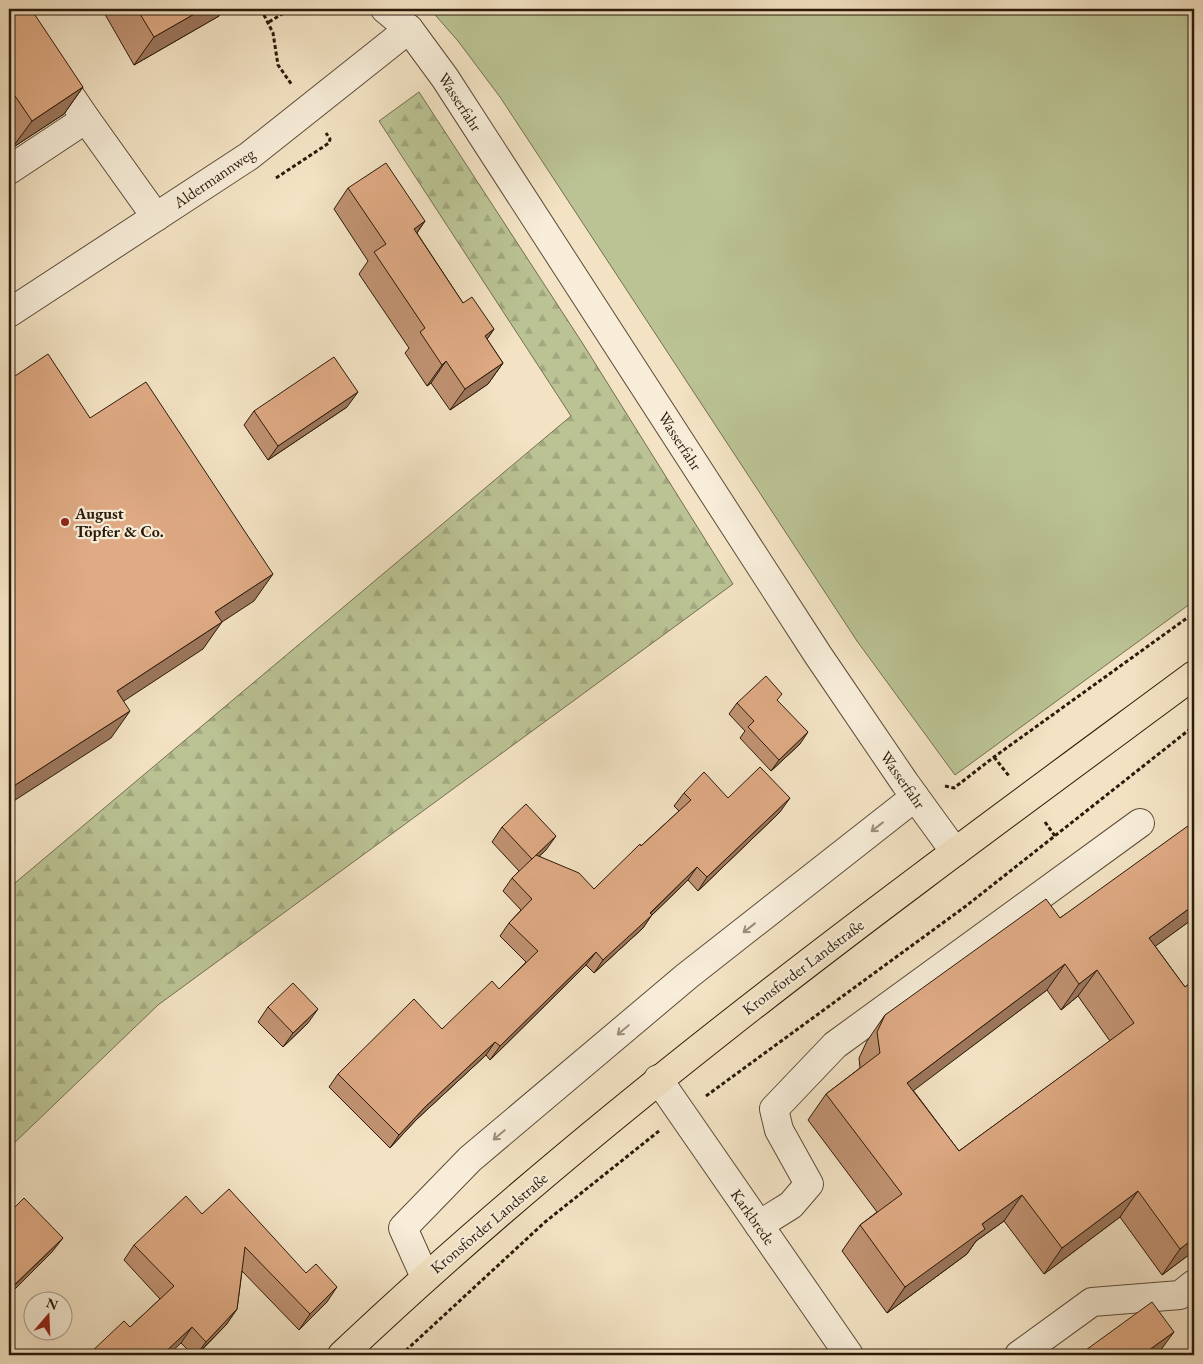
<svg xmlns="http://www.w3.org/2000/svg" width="1203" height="1364" font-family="'EB Garamond',serif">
	<defs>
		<pattern id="forest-firs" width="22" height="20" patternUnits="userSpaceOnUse" patternTransform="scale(1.25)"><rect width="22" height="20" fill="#bbc394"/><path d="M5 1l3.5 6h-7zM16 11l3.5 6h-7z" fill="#a1a77e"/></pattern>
	</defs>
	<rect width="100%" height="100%" fill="#f3e3c4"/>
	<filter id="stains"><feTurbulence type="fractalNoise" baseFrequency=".004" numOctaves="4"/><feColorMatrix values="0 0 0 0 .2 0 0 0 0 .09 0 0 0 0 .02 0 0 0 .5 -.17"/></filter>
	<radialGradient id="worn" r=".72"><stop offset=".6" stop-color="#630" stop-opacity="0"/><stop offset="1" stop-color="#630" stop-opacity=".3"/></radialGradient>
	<path fill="#bbc394" stroke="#736e4f" d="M 430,9 L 1194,9 L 1194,601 L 955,775 L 857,641 L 500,97 L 458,41 Z"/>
	<path fill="url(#forest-firs)" stroke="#736e4f" d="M 419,92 L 583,344 L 733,584 L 158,1005 L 9,1148 L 9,888 L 571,416 L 379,121 Z"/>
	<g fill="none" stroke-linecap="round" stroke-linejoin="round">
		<g stroke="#5d4c38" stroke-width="30">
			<g id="minor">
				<path d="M 12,9 L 86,119 L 156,217"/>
				<path d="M 385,9 L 409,29 L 445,78 L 818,655 L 905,783 L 955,852"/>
				<path d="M 9,170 L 86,119"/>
				<path d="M 9,313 L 249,156 L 409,29"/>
				<path d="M 658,1079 L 849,1355"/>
				<path d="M 759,1225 L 791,1205 L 809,1184 L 779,1130 L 774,1109 L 835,1045 L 1140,823"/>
				<path d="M 425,1277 L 403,1228 L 470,1159 L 687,976 L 915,797"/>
				<path d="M 1019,1355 L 1092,1302 L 1180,1295 L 1194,1284"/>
			</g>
		</g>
		<g stroke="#2b1a0a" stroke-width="30">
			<path id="major" d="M 342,1355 C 607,1104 902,891 1194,675"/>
		</g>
		<g stroke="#2b1a0a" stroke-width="3" stroke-dasharray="4 2.5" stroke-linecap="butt">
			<path d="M 261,9 L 273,33 L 278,65 L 292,85"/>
			<path d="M 269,22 L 290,9"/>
			<path d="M 276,178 L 329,143 L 330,139 L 326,133"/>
			<path d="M 994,757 L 1009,776"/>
			<path d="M 945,786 L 954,788 L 994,757 L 1194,613"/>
			<path d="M 1045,822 L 1055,836"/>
			<path d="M 706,1096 L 966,906 L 1194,726"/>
			<path d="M 401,1355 L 545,1222 L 659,1131"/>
		</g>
		<use href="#minor" stroke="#f7edd9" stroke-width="28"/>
		<use href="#major" stroke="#f3e3c4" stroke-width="28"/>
	</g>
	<g fill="#c09272" stroke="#2b1a0a" fill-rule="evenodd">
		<path d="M 9,9 L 83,87 L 64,114 L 12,148 L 9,143 Z"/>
		<path d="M 102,9 L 224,9 L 219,16 L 134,65 Z"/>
		<path d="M 348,188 L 425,221 L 417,233 L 463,303 L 494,329 L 487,339 L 503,363 L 488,384 L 450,410 L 431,383 L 427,386 L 405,353 L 409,348 L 359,274 L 368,261 L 334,209 Z"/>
		<path d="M 347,407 L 268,460 L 244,425 L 254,411 Z"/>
		<path d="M 778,701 L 800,744 L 771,771 L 740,738 L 745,731 L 729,714 L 737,703 Z"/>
		<path d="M 684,793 L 728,798 L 780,812 L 698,891 L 688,880 L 651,916 L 643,928 L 594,973 L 586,965 L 490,1060 L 486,1055 L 416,1120 L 390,1148 L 329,1087 L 338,1074 L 442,1029 L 499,989 L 526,962 L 500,936 L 509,923 L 521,910 L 503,891 L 512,878 L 519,871 L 492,842 L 502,827 L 546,850 L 539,856 L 594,889 L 679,811 L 674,806 Z"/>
		<path d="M 1194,826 L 1194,918 L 1155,946 L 1185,987 L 1194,980 L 1194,1251 L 1162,1275 L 1120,1217 L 1044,1274 L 1004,1221 L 976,1241 L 967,1254 L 887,1313 L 842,1251 L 860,1225 L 877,1212 L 808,1120 L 826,1094 L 860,1068 L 859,1058 L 867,1041 L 885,1015 L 1060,918 ZM 1047,990 L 1061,1010 L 1078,996 L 1110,1041 L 959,1151 L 913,1090 Z"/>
		<path d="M 268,1007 L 308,1023 L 283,1047 L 258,1022 Z"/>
		<path d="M 202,1214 L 327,1302 L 299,1330 L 242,1271 L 237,1309 L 226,1325 L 197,1355 L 193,1355 L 181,1343 L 130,1327 L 160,1299 L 124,1260 L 134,1245 Z"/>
	</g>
	<g fill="#9c775c" stroke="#2b1a0a">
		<path d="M 203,9 L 224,9 L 219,16 L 134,65 L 154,37 Z"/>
		<path d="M 83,87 L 64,114 L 12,148 L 32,121 Z"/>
		<path d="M 425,221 L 410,242 L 414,229 Z"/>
		<path d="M 494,329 L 479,351 L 485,336 Z"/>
		<path d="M 446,361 L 431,383 L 427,386 L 442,365 Z"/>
		<path d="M 503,363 L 488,384 L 450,410 L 465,389 Z"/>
		<path d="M 358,392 L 347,407 L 268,460 L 278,446 Z"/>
		<path d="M 273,574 L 254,601 L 196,639 L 215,612 Z"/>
		<path d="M 222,622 L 203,649 L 98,718 L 117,691 Z"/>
		<path d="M 130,711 L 111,738 L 9,804 L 9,789 Z"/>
		<path d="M 808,732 L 800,744 L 771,771 L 779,760 Z"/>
		<path d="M 790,798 L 780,812 L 698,891 L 707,877 Z"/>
		<path d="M 556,836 L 546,850 L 521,873 L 532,859 Z"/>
		<path d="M 15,842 L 9,851 L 9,846 Z"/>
		<path d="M 697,867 L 688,880 L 651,916 L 643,928 L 594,973 L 603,960 Z"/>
		<path d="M 1194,905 L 1194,918 L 1131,964 L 1149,938 Z"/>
		<path d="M 596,952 L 586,965 L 490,1060 L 500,1046 Z"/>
		<path d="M 1065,964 L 1047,990 L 889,1109 L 907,1083 Z"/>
		<path d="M 1097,970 L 1078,996 L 1061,1010 L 1079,984 Z"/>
		<path d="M 318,1009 L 308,1023 L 283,1047 L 293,1033 Z"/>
		<path d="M 495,1042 L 486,1055 L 416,1120 L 390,1148 L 399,1135 L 425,1107 Z"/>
		<path d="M 1138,1191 L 1120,1217 L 1044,1274 L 1062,1248 Z"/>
		<path d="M 1022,1195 L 1004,1221 L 976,1241 L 967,1254 L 887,1313 L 905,1287 L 982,1224 Z"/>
		<path d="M 63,1238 L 52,1252 L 9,1295 L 9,1291 Z"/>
		<path d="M 1194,1238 L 1194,1251 L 1162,1275 L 1180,1249 Z"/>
		<path d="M 337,1287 L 327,1302 L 299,1330 L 310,1314 Z"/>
		<path d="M 237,1309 L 226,1325 L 196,1355 L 206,1342 Z"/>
		<path d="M 192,1327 L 181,1343 L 168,1355 L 162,1355 Z"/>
		<path d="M 1174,1332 L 1160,1351 L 1155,1355 L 1142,1355 Z"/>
	</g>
	<g fill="#dfaa84" stroke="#2b1a0a" fill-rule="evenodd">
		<path d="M 9,9 L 31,9 L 83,87 L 32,121 L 9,87 Z"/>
		<path d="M 137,9 L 203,9 L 154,37 Z"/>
		<path d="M 386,163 L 425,221 L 414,229 L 463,303 L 472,297 L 494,329 L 485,336 L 503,363 L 465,389 L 446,361 L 442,365 L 420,332 L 425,328 L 374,252 L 386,244 L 348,188 Z"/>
		<path d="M 48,354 L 90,418 L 146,382 L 273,574 L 215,612 L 222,622 L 117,691 L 130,711 L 9,789 L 9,380 Z"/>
		<path d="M 334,357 L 358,392 L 278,446 L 254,411 Z"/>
		<path d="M 766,676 L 782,694 L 777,700 L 808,732 L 779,760 L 748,727 L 754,721 L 737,703 Z"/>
		<path d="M 760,767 L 790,798 L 707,877 L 697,867 L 650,913 L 652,915 L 603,960 L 596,952 L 500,1046 L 495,1042 L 425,1107 L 399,1135 L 338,1074 L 414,999 L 442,1029 L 492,981 L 499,989 L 538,951 L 509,923 L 532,899 L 512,878 L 536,855 L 579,873 L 594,889 L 640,844 L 641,846 L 691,800 L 684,793 L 704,772 L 728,798 Z"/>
		<path d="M 526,804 L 556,836 L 532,859 L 502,827 Z"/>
		<path d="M 1192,823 L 1194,826 L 1194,905 L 1149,938 L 1185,987 L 1194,980 L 1194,1238 L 1180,1249 L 1138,1191 L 1062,1248 L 1022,1195 L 982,1224 L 985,1229 L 905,1287 L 860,1225 L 902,1194 L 826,1094 L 880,1053 L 877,1032 L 885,1015 L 1046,899 L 1060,918 ZM 1065,964 L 1079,984 L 1097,970 L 1134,1023 L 959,1151 L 907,1083 Z"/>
		<path d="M 9,833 L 15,842 L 9,846 Z"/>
		<path d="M 293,983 L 318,1009 L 293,1033 L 268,1007 Z"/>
		<path d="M 229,1189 L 306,1273 L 316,1264 L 337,1287 L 310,1314 L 245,1247 L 237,1309 L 206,1342 L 192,1327 L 162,1355 L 88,1355 L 124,1321 L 130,1327 L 174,1286 L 134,1245 L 186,1196 L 202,1214 Z"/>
		<path d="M 24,1198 L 63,1238 L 9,1290 L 9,1213 Z"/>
		<path d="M 1152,1302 L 1174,1332 L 1142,1355 L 1079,1355 Z"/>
	</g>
	<defs><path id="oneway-shaft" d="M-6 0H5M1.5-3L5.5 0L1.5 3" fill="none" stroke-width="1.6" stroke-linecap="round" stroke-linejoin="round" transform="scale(1.25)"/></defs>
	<g stroke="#9b8e7c">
		<use href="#oneway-shaft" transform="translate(877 827) rotate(142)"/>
		<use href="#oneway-shaft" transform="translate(749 928) rotate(142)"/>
		<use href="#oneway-shaft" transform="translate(623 1030) rotate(140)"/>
		<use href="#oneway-shaft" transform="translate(499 1135) rotate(140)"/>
	</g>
	<circle fill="#8f2418" stroke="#f7edd9" stroke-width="2" cx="65" cy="522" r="5"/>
	<g text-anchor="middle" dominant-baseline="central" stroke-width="4.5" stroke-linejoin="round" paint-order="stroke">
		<g font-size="16" fill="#2b1a0a" stroke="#f7edd9">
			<text transform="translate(460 102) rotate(57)">Wasserfahr</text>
			<text transform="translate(214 178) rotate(-34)">Aldermannweg</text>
			<text transform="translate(680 441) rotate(57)">Wasserfahr</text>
			<text transform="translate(903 780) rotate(55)">Wasserfahr</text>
			<text transform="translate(803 967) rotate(-37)">Kronsforder Landstraße</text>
			<text transform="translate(753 1217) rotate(55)">Karkbrede</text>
			<text transform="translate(489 1223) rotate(-40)">Kronsforder Landstraße</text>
		</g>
		<g font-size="16" font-weight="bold" fill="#2b1a0a" stroke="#f7edd9" text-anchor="start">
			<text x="75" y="513">August<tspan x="75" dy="18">Töpfer &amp; Co.</tspan></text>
		</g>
	</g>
	<rect width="1203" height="1364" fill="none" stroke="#f3e3c4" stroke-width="30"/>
	<rect x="10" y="10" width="1183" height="1344" fill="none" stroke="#2b1a0a" stroke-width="2.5"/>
	<rect x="15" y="15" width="1173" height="1334" fill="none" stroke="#2b1a0a"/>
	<g transform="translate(48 1316) rotate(19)"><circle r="24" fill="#f7edd9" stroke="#a59986"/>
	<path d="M0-4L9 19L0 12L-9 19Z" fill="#8f2418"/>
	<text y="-8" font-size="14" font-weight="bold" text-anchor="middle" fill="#2b1a0a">N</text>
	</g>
	<rect width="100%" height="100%" filter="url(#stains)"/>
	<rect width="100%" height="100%" fill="url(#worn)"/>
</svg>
